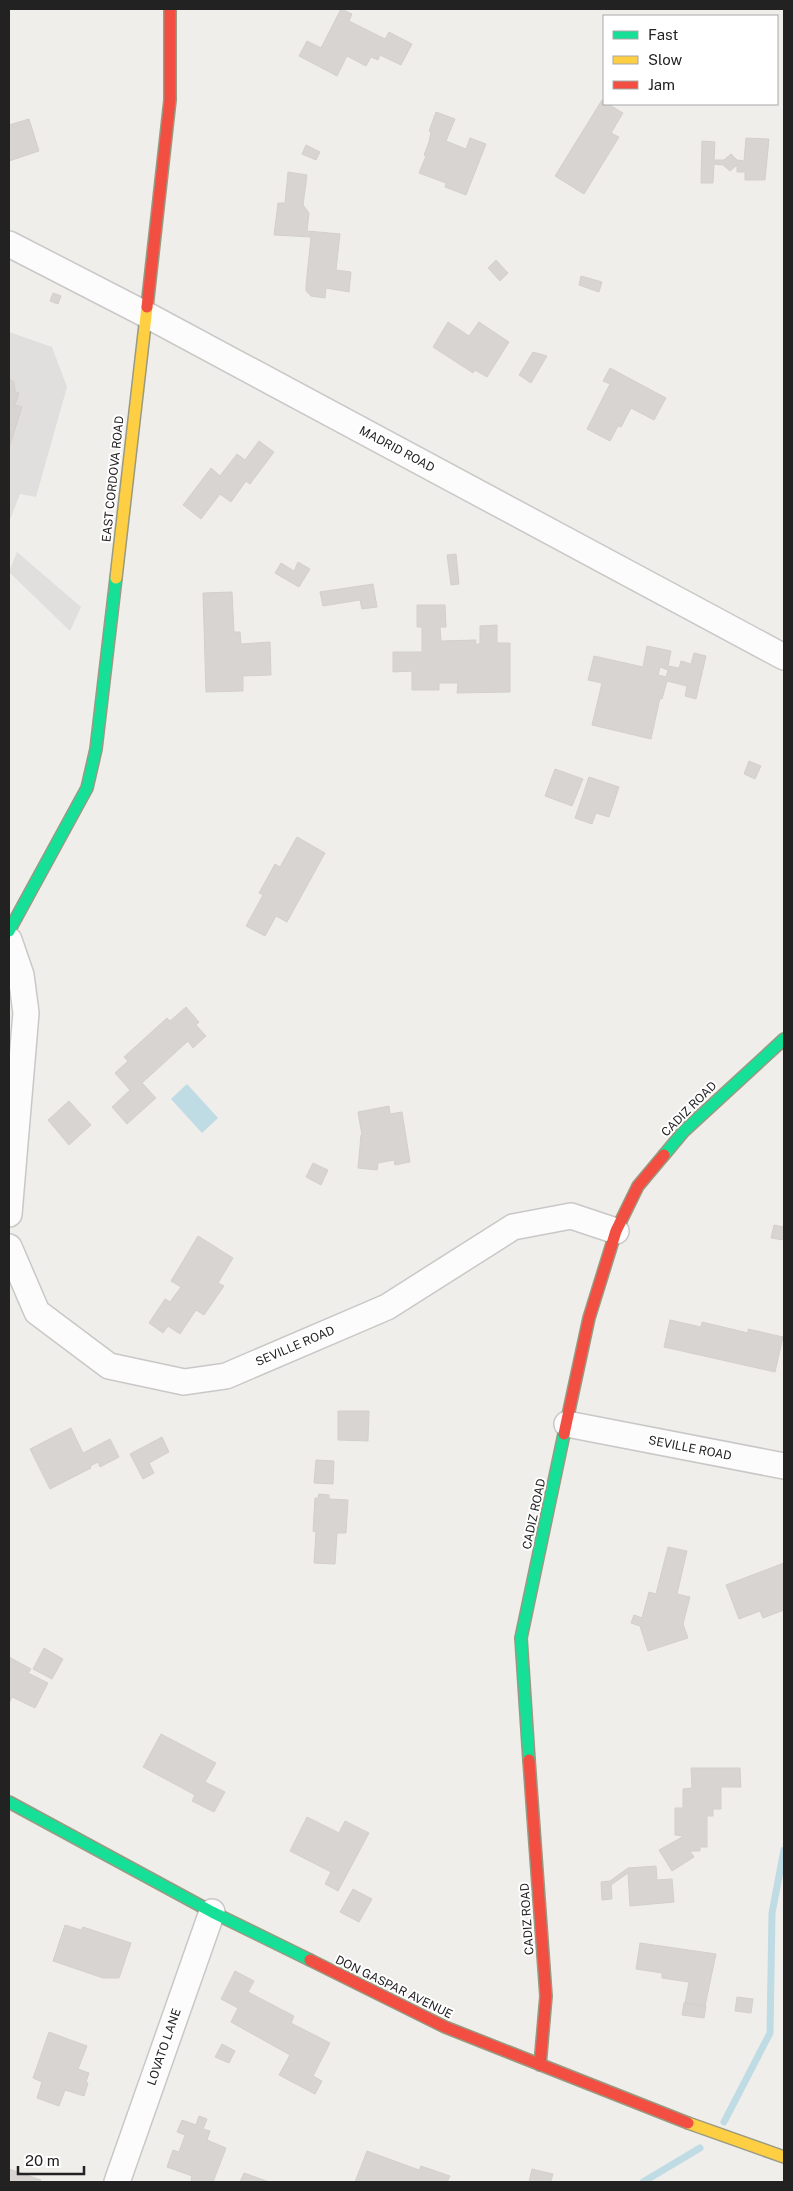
<svg xmlns="http://www.w3.org/2000/svg" width="793" height="2191" font-family="'Public Sans',sans-serif">
	<rect width="100%" height="100%" fill="#f0eeeb"/>
	<g fill="#e0dfde">
		<path d="M 9,332 L 52,347 L 67,387 L 36,497 L 20,494 L 9,522 L 9,448 L 22,407 L 15,405 L 19,393 L 15,392 L 14,382 L 9,379 Z"/>
		<path d="M 17,552 L 81,607 L 70,631 L 9,572 Z"/>
	</g>
	<path fill="#bfdbe3" d="M 187,1084 L 218,1118 L 202,1133 L 171,1099 Z"/>
	<g fill="none" stroke-linecap="round" stroke-linejoin="round">
		<g stroke="#bfdbe3" stroke-width="7">
			<path d="M 724,2122 L 770,2033 L 772,1913 L 784,1850"/>
			<path d="M 643,2182 L 700,2148"/>
		</g>
	</g>
	<g fill="#d7d4d2" stroke="#d3d0cc" fill-rule="evenodd">
		<path d="M 341,9 L 352,14 L 349,21 L 385,39 L 389,32 L 412,44 L 401,65 L 380,55 L 378,60 L 371,57 L 366,66 L 347,56 L 337,76 L 299,56 L 307,41 L 321,48 Z"/>
		<path d="M 602,100 L 604,104 L 608,104 L 623,113 L 611,133 L 619,137 L 584,194 L 555,176 Z"/>
		<path d="M 436,112 L 455,119 L 446,141 L 466,149 L 470,138 L 486,144 L 466,195 L 445,187 L 446,183 L 419,173 L 426,156 L 424,155 L 429,142 L 431,132 L 429,131 Z"/>
		<path d="M 29,119 L 39,151 L 9,161 L 9,125 Z"/>
		<path d="M 746,138 L 769,139 L 765,180 L 745,180 L 745,172 L 737,172 L 737,165 L 730,171 L 723,165 L 714,164 L 713,183 L 701,183 L 702,141 L 715,142 L 714,160 L 724,160 L 731,154 L 737,160 L 744,161 Z"/>
		<path d="M 306,145 L 320,152 L 316,160 L 302,154 Z"/>
		<path d="M 288,172 L 307,175 L 303,205 L 309,213 L 307,231 L 340,234 L 336,270 L 351,272 L 349,292 L 326,288 L 325,298 L 311,296 L 306,291 L 306,285 L 311,237 L 274,235 L 278,203 L 285,203 Z"/>
		<path d="M 496,260 L 508,273 L 500,281 L 488,268 Z"/>
		<path d="M 581,276 L 602,282 L 599,292 L 579,285 Z"/>
		<path d="M 53,293 L 61,296 L 58,304 L 50,301 Z"/>
		<path d="M 448,322 L 469,336 L 479,322 L 509,342 L 487,377 L 475,370 L 473,373 L 433,347 Z"/>
		<path d="M 533,352 L 547,356 L 531,383 L 519,375 Z"/>
		<path d="M 610,368 L 666,398 L 654,420 L 631,408 L 621,427 L 618,426 L 610,441 L 587,429 L 610,384 L 603,381 Z"/>
		<path d="M 9,379 L 14,382 L 15,392 L 19,393 L 15,405 L 22,407 L 9,448 Z"/>
		<path d="M 259,441 L 274,452 L 250,484 L 246,481 L 231,502 L 220,494 L 201,519 L 183,505 L 211,468 L 220,476 L 237,454 L 245,460 Z"/>
		<path d="M 456,554 L 459,584 L 451,585 L 447,555 Z"/>
		<path d="M 298,562 L 310,569 L 299,587 L 275,573 L 281,563 L 294,571 Z"/>
		<path d="M 373,584 L 377,607 L 362,609 L 360,600 L 323,606 L 320,592 Z"/>
		<path d="M 232,592 L 234,632 L 240,632 L 241,644 L 270,642 L 271,675 L 243,676 L 243,691 L 206,692 L 203,593 Z"/>
		<path d="M 417,605 L 445,605 L 446,627 L 440,627 L 441,641 L 476,640 L 475,644 L 480,644 L 480,626 L 497,625 L 497,643 L 510,643 L 510,692 L 457,693 L 458,683 L 439,683 L 439,690 L 412,690 L 412,671 L 393,672 L 393,652 L 422,652 L 422,627 L 417,627 Z"/>
		<path d="M 647,646 L 671,651 L 668,666 L 679,668 L 681,661 L 691,664 L 694,653 L 706,656 L 696,699 L 685,696 L 687,686 L 667,681 L 662,699 L 660,698 L 651,739 L 592,725 L 602,683 L 588,680 L 594,656 L 643,667 ZM 660,667 L 668,670 L 666,677 L 658,675 Z"/>
		<path d="M 749,761 L 761,766 L 755,779 L 744,774 Z"/>
		<path d="M 555,769 L 583,779 L 572,806 L 545,796 Z"/>
		<path d="M 589,777 L 619,787 L 609,817 L 596,813 L 592,824 L 575,818 Z"/>
		<path d="M 297,837 L 325,853 L 287,922 L 276,916 L 265,936 L 246,926 L 263,895 L 259,893 L 275,864 L 280,867 Z"/>
		<path d="M 186,1007 L 199,1022 L 196,1025 L 206,1036 L 193,1048 L 188,1041 L 142,1083 L 156,1098 L 127,1124 L 112,1107 L 130,1090 L 115,1073 L 128,1061 L 124,1057 L 167,1018 L 170,1021 Z"/>
		<path d="M 69,1101 L 91,1125 L 69,1145 L 48,1120 Z"/>
		<path d="M 389,1106 L 390,1114 L 402,1112 L 410,1162 L 395,1165 L 394,1160 L 378,1163 L 377,1170 L 358,1168 L 361,1135 L 362,1135 L 358,1112 Z"/>
		<path d="M 313,1163 L 328,1170 L 321,1185 L 306,1177 Z"/>
		<path d="M 774,1225 L 784,1227 L 784,1240 L 771,1238 Z"/>
		<path d="M 198,1236 L 233,1258 L 218,1283 L 224,1286 L 204,1315 L 196,1310 L 180,1334 L 168,1326 L 163,1333 L 149,1323 L 165,1299 L 170,1302 L 181,1287 L 171,1281 Z"/>
		<path d="M 670,1320 L 701,1327 L 702,1322 L 748,1333 L 748,1329 L 783,1337 L 775,1372 L 664,1347 Z"/>
		<path d="M 338,1411 L 369,1411 L 368,1441 L 338,1440 Z"/>
		<path d="M 71,1428 L 83,1453 L 110,1439 L 119,1457 L 100,1467 L 98,1462 L 90,1466 L 91,1468 L 50,1489 L 30,1449 Z"/>
		<path d="M 162,1437 L 169,1452 L 149,1463 L 154,1473 L 143,1479 L 130,1454 Z"/>
		<path d="M 316,1460 L 334,1461 L 333,1484 L 314,1483 Z"/>
		<path d="M 319,1494 L 329,1495 L 329,1499 L 348,1500 L 346,1533 L 337,1533 L 335,1564 L 314,1563 L 316,1532 L 313,1531 L 315,1498 L 318,1498 Z"/>
		<path d="M 668,1547 L 687,1551 L 677,1594 L 690,1597 L 683,1624 L 688,1638 L 648,1651 L 640,1626 L 631,1623 L 634,1615 L 642,1618 L 649,1592 L 656,1594 Z"/>
		<path d="M 784,1563 L 784,1610 L 763,1618 L 760,1611 L 739,1619 L 726,1585 Z"/>
		<path d="M 44,1648 L 63,1659 L 52,1679 L 33,1669 Z"/>
		<path d="M 9,1657 L 31,1669 L 28,1673 L 48,1683 L 35,1708 L 12,1697 L 9,1703 Z"/>
		<path d="M 161,1734 L 216,1763 L 205,1782 L 225,1792 L 214,1812 L 192,1801 L 195,1795 L 143,1767 Z"/>
		<path d="M 691,1768 L 740,1768 L 741,1787 L 721,1787 L 721,1809 L 713,1809 L 713,1816 L 707,1816 L 707,1847 L 700,1847 L 700,1851 L 690,1851 L 694,1857 L 672,1871 L 659,1850 L 684,1836 L 675,1835 L 675,1808 L 683,1808 L 683,1789 L 692,1788 Z"/>
		<path d="M 307,1817 L 339,1833 L 345,1821 L 369,1833 L 338,1891 L 325,1884 L 331,1872 L 290,1851 Z"/>
		<path d="M 656,1866 L 657,1880 L 672,1879 L 674,1902 L 630,1906 L 628,1873 L 611,1885 L 612,1899 L 602,1900 L 601,1882 L 610,1881 L 628,1868 Z"/>
		<path d="M 353,1889 L 372,1899 L 359,1922 L 340,1912 Z"/>
		<path d="M 65,1925 L 81,1930 L 83,1927 L 131,1943 L 119,1978 L 103,1978 L 53,1961 Z"/>
		<path d="M 640,1943 L 716,1954 L 705,2006 L 685,2003 L 689,1982 L 662,1978 L 662,1973 L 636,1969 Z"/>
		<path d="M 235,1971 L 254,1981 L 248,1992 L 294,2016 L 291,2023 L 330,2043 L 313,2076 L 322,2081 L 315,2094 L 279,2075 L 290,2055 L 231,2022 L 238,2008 L 221,1999 Z"/>
		<path d="M 737,1997 L 753,1999 L 751,2013 L 735,2011 Z"/>
		<path d="M 684,2003 L 706,2006 L 704,2018 L 682,2015 Z"/>
		<path d="M 49,2032 L 87,2046 L 78,2069 L 89,2073 L 86,2082 L 88,2083 L 84,2096 L 65,2090 L 59,2106 L 37,2098 L 42,2082 L 33,2078 Z"/>
		<path d="M 222,2044 L 235,2051 L 229,2063 L 215,2057 Z"/>
		<path d="M 199,2116 L 207,2119 L 203,2129 L 210,2131 L 207,2140 L 226,2148 L 213,2182 L 193,2182 L 191,2180 L 192,2176 L 167,2167 L 173,2150 L 179,2152 L 185,2135 L 177,2132 L 182,2120 L 196,2125 Z"/>
		<path d="M 367,2151 L 419,2170 L 421,2166 L 450,2176 L 447,2182 L 355,2182 Z"/>
		<path d="M 9,2169 L 41,2180 L 40,2182 L 9,2182 Z"/>
		<path d="M 532,2169 L 553,2174 L 551,2181 L 555,2182 L 529,2182 Z"/>
		<path d="M 244,2173 L 269,2182 L 240,2182 Z"/>
	</g>
	<g fill="none" stroke-linecap="round" stroke-linejoin="round">
		<g stroke="#c9c8c7" stroke-width="28">
			<g id="street">
				<path d="M 9,244 L 145,314 L 784,657"/>
				<path d="M 9,940 L 21,975 L 26,1013 L 9,1214"/>
				<path d="M 9,1247 L 37,1312 L 109,1366 L 184,1382 L 226,1376 L 387,1307 L 513,1227 L 571,1216 L 616,1231"/>
				<path d="M 567,1424 L 784,1466"/>
				<path d="M 117,2182 L 212,1912"/>
			</g>
		</g>
		<g stroke="#999a82" stroke-width="14">
			<g id="fast">
				<path d="M 9,931 L 87,788 L 96,749 L 116,578"/>
				<path d="M 664,1155 L 684,1131 L 784,1039"/>
				<path d="M 529,1760 L 521,1638 L 564,1434"/>
				<path d="M 9,1802 L 212,1912 L 310,1960"/>
			</g>
		</g>
		<g stroke="#999a82" stroke-width="14">
			<g id="slow">
				<path d="M 116,578 L 147,307"/>
				<path d="M 688,2123 L 784,2157"/>
			</g>
		</g>
		<g stroke="#999a82" stroke-width="14">
			<g id="jam">
				<path d="M 147,307 L 170,100 L 170,9"/>
				<path d="M 564,1434 L 589,1318 L 616,1231 L 638,1186 L 664,1155"/>
				<path d="M 529,1760 L 546,1996 L 540,2065"/>
				<path d="M 310,1960 L 445,2027 L 688,2123"/>
			</g>
		</g>
		<use href="#street" stroke="#fdfcfc" stroke-width="25"/>
		<use href="#fast" stroke="#16e098" stroke-width="11"/>
		<use href="#slow" stroke="#ffcf43" stroke-width="11"/>
		<use href="#jam" stroke="#f24e42" stroke-width="11"/>
	</g>
	<g text-anchor="middle" dominant-baseline="central" stroke-width="4" stroke-linejoin="round" paint-order="stroke">
		<g font-size="12" fill="#222" stroke="#fff">
			<text transform="translate(397 449) rotate(28)">MADRID ROAD</text>
			<text transform="translate(113 479) rotate(-84)">EAST CORDOVA ROAD</text>
			<text transform="translate(689 1109) rotate(-45)">CADIZ ROAD</text>
			<text transform="translate(295 1346) rotate(-23)">SEVILLE ROAD</text>
			<text transform="translate(690 1448) rotate(11)">SEVILLE ROAD</text>
			<text transform="translate(534 1514) rotate(-78)">CADIZ ROAD</text>
			<text transform="translate(527 1919) rotate(-94)">CADIZ ROAD</text>
			<text transform="translate(394 1987) rotate(26)">DON GASPAR AVENUE</text>
			<text transform="translate(164 2047) rotate(-71)">LOVATO LANE</text>
		</g>
	</g>
	<rect width="793" height="2191" fill="none" stroke="#222222" stroke-width="20"/>
	<rect x="603" y="15" width="175" height="90" fill="#ffffff" stroke="#a7a7a7"/>
	<rect x="613" y="31" width="25" height="8" fill="#16e098" stroke="#a7a7a7"/>
	<text x="648" y="40" font-size="15" fill="#222222">Fast</text>
	<rect x="613" y="56" width="25" height="8" fill="#ffcf43" stroke="#a7a7a7"/>
	<text x="648" y="65" font-size="15" fill="#222222">Slow</text>
	<rect x="613" y="81" width="25" height="8" fill="#f24e42" stroke="#a7a7a7"/>
	<text x="648" y="90" font-size="15" fill="#222222">Jam</text>
	<path d="M18 2166v8h66v-8" fill="none" stroke="#222222" stroke-width="2.5"/>
	<text x="25" y="2166" font-size="15" fill="#222222" stroke="#ffffff" stroke-width="4" paint-order="stroke">20 m</text>
</svg>
